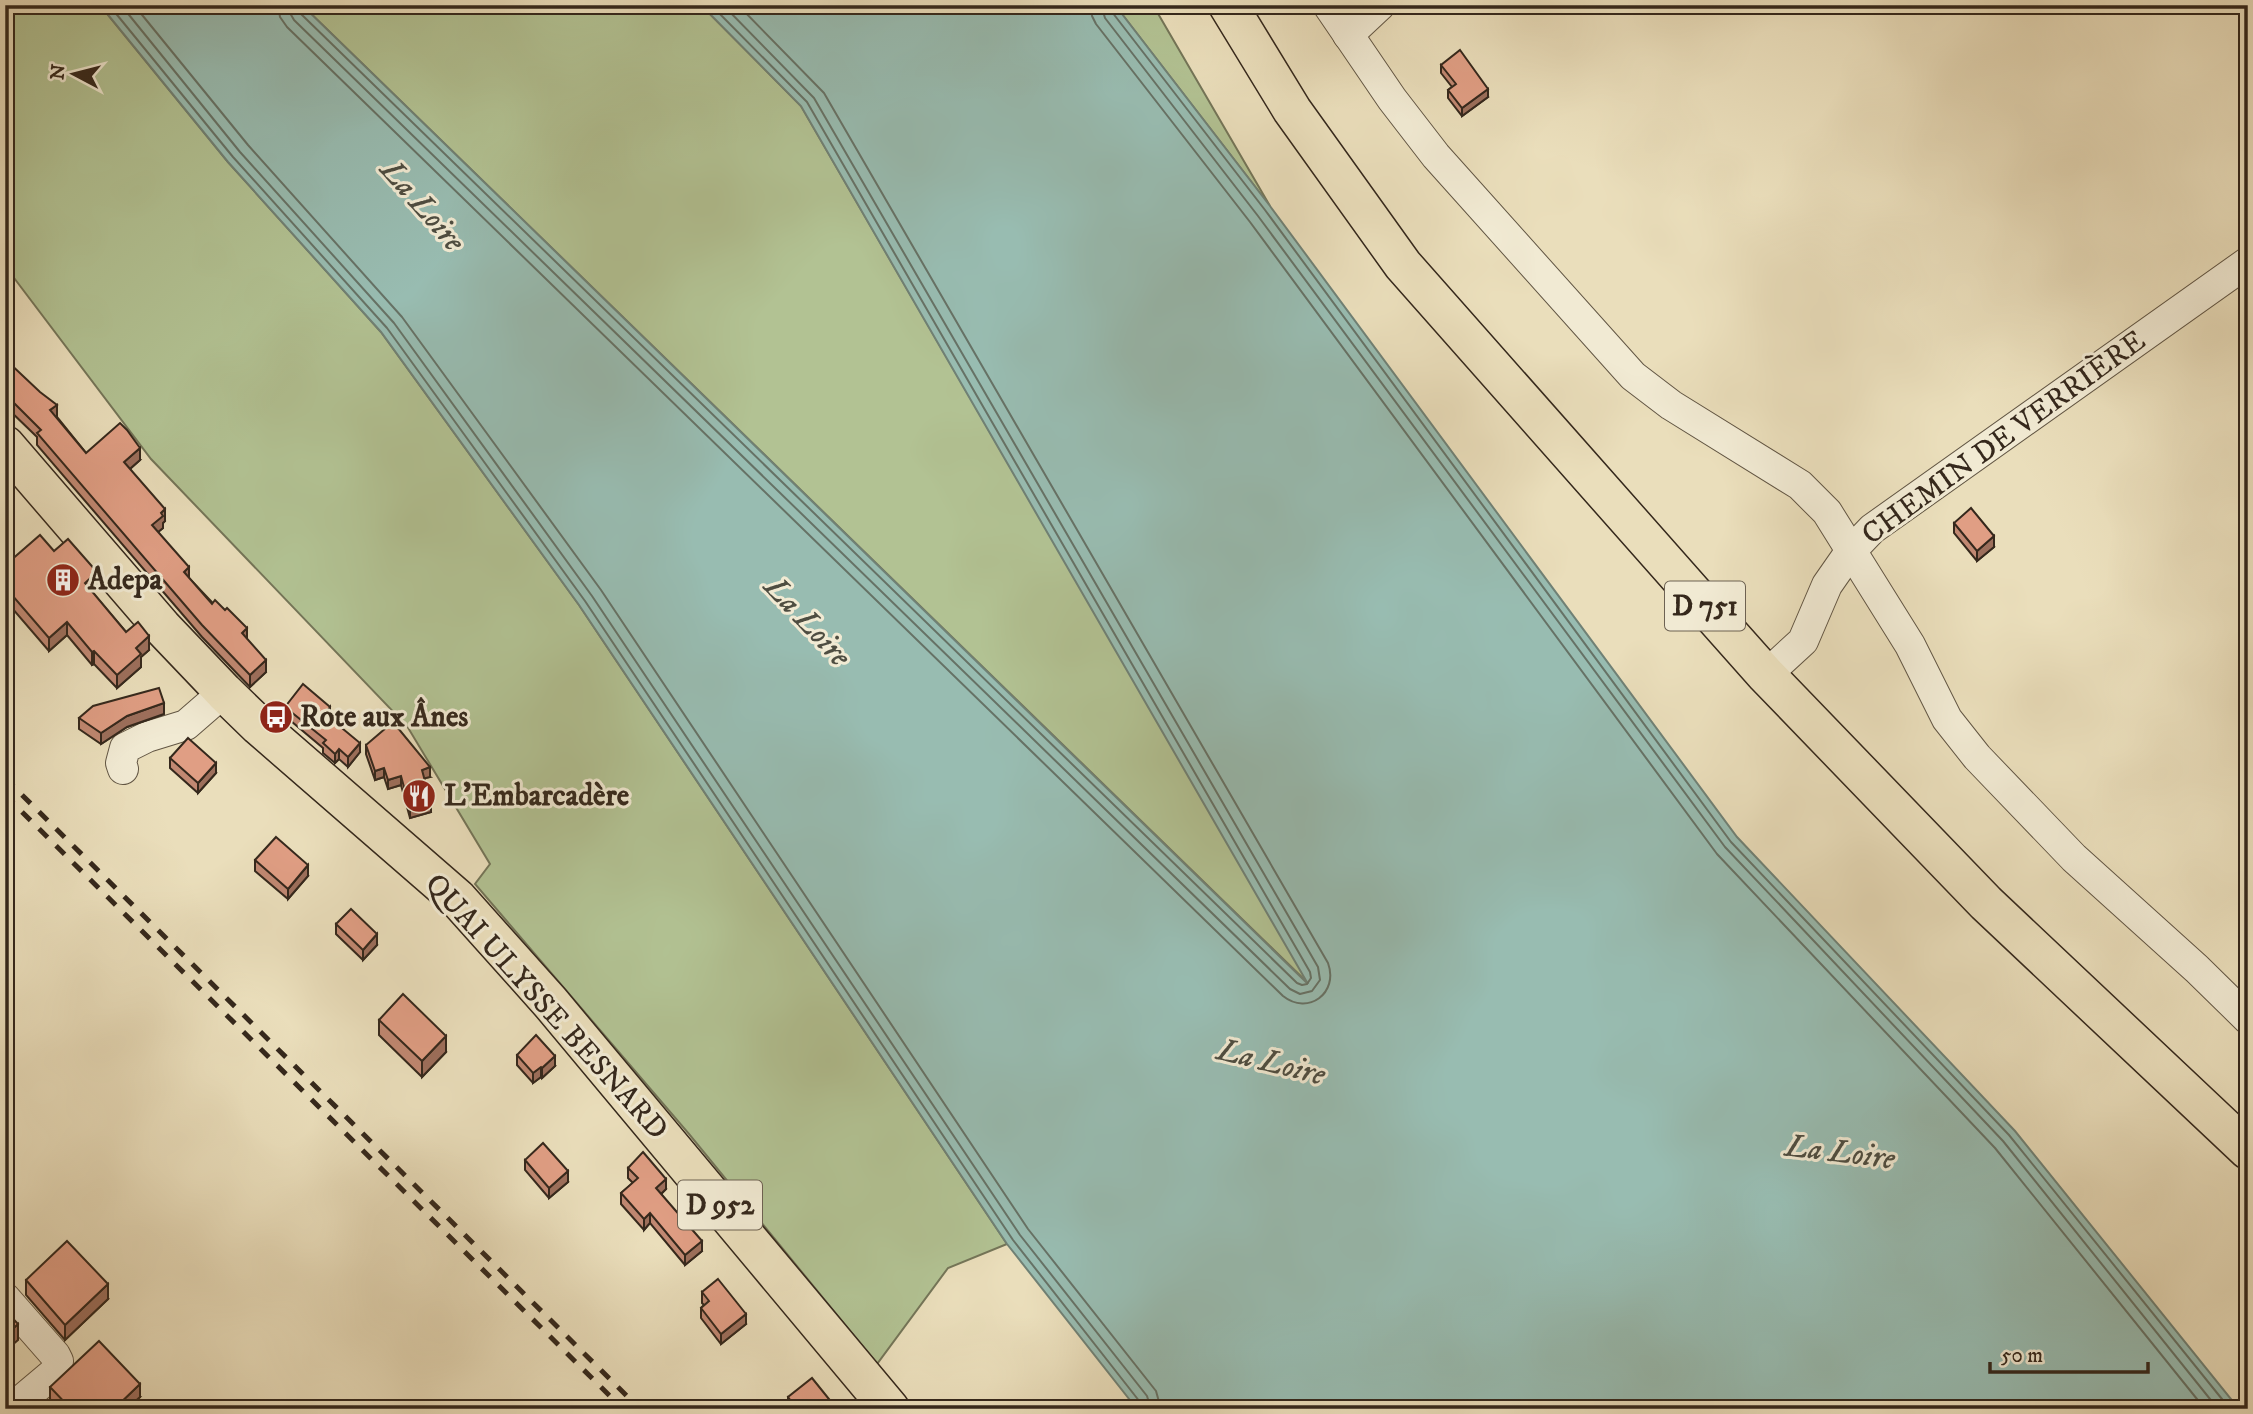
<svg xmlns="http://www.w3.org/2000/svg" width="2253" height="1414" font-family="'IM FELL DW Pica',serif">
	<rect width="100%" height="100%" fill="#eadebb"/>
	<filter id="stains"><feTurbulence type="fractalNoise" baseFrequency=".00286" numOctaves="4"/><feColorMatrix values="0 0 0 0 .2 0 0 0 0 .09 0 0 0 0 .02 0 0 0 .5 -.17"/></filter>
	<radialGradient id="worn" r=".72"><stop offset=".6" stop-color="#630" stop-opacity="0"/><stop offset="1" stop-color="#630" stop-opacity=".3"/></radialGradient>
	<g fill="#b2c293" stroke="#747558" stroke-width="2">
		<path d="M 5,5 L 100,5 L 228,162 L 381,332 L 579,605 L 1007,1244 L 948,1268 L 877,1364 L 689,1134 L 475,884 L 490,864 L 407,726 L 151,459 L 5,266 Z"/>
		<path d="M 302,5 L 701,5 L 801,106 L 1311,986 Z"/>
		<path d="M 1115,5 L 1153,5 L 1270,206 Z"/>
	</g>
	<path fill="#98bcb1" stroke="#708175" stroke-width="2" d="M 100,5 L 302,5 L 1308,984 L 801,106 L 701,5 L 1115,5 L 1270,206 L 1737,837 L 2015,1131 L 2239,1409 L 1137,1409 L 1007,1244 L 579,605 L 381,332 L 228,162 Z"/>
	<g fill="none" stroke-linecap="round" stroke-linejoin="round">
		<g stroke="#667266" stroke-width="2">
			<path d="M 109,5 L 233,157 L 387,328 L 585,601 L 1013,1240 L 1140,1402 L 1142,1409"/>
			<path d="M 121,5 L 240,152 L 394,323 L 592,596 L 1020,1235 L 1147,1396 L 1151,1409"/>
			<path d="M 134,5 L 248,145 L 402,317 L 601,590 L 1028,1229 L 1156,1391 L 1161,1409"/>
			<path d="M 278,5 L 280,17 L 287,27 L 1283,996 C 1308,1016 1339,993 1328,963 L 824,93 L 738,5"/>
			<path d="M 289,5 L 290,13 L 294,20 L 1290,989 L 1300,994 L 1312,991 L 1320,980 L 1318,967 L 814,98 L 723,5"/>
			<path d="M 298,5 L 300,13 L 1297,983 L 1302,985 L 1307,984 L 1311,978 L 1310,972 L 807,102 L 711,5"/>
			<path d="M 1091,5 L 1092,16 L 1096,24 L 1250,222 L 1717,854 L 1995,1148 L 2205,1409"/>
			<path d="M 1101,5 L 1105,18 L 1258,216 L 1725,847 L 2003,1141 L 2218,1409"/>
			<path d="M 1110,5 L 1112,12 L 1265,210 L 1731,842 L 2009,1135 L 2230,1409"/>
		</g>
		<g stroke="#625644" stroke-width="32">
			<g id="minor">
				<path d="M 1328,5 L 1392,99 L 1436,156 L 1633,376 L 1671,405 L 1800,485 L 1827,512 L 1910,645 L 1947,719 L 1977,757 L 2074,858 L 2197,969 L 2248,1019"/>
				<path d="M 1348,35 L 1380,5"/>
				<path d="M 1766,675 L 1803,641 L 1827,585 L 1850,552 L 1872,529 L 2248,262"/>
				<path d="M 123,769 L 121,763 L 125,748 L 147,737 L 186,725 L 224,692"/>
				<path d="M 5,1298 L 55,1355 L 58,1361 L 55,1372 L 11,1409"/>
			</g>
		</g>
		<g stroke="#35281c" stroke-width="41">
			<g id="major">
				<path d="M 1228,5 L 1292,110 L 1403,265 L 1709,611 L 1766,675 L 1986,903 L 2248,1150"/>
				<path d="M 5,445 L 162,627 L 224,692 L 259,726 L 457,898 L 550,1002 L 890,1409"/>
			</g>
		</g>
		<use href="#minor" stroke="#f1ead3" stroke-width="30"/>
		<use href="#major" stroke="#eadebb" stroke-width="38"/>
		<g stroke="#35281c" stroke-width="5" stroke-dasharray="12 12" stroke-linecap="butt">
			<path d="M 5,778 L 640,1409"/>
			<path d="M 5,795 L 623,1409"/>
		</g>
	</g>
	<g fill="#c18872" stroke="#35281c" stroke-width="2">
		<path d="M 1441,65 L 1488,97 L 1462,116 L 1448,98 L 1448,90 L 1452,87 L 1441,73 Z"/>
		<path d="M 5,359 L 57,417 L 86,453 L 140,460 L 130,469 L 165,521 L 163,523 L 163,528 L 158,532 L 189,578 L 247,639 L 266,672 L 250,687 L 202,637 L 37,445 L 37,437 L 5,406 Z"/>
		<path d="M 1954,523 L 1994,547 L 1977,561 L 1954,533 Z"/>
		<path d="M 54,551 L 97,585 L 91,591 L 126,632 L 149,650 L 141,657 L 141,667 L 117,688 L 94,664 L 92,665 L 67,635 L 49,651 L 5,600 L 5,555 L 10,561 Z"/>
		<path d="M 285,707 L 330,717 L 330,718 L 360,752 L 348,767 L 339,759 L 335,763 L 323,753 L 323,748 L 285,716 Z"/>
		<path d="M 164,714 L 127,727 L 101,744 L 79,729 L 79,718 Z"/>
		<path d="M 366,745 L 430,777 L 424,778 L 431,812 L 410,818 L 401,785 L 388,789 L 384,777 L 375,780 L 366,754 Z"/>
		<path d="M 170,758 L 216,773 L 198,793 L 170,768 Z"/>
		<path d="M 255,860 L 308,876 L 288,899 L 255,871 Z"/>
		<path d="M 336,924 L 377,945 L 363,960 L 336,934 Z"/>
		<path d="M 379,1020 L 446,1052 L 422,1077 L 379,1035 Z"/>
		<path d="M 517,1055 L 555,1066 L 542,1078 L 541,1077 L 533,1083 L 517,1065 Z"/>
		<path d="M 525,1160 L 568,1182 L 549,1198 L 525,1170 Z"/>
		<path d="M 628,1168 L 666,1189 L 661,1194 L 702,1251 L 685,1265 L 650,1223 L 644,1230 L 621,1204 L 621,1193 L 633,1183 L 628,1178 Z"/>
		<path d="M 26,1280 L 108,1299 L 65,1340 L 26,1295 Z"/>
		<path d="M 702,1292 L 746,1324 L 721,1344 L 701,1318 L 701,1308 L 704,1305 L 702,1303 Z"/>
		<path d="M 50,1387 L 140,1397 L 127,1409 L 59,1409 L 50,1399 Z"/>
		<path d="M 788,1397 L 837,1409 L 788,1409 Z"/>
	</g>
	<g fill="#9d6f5c" stroke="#35281c" stroke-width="2">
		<path d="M 1488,89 L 1488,97 L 1462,116 L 1462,108 Z"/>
		<path d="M 57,405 L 57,417 L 50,422 L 50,410 Z"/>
		<path d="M 140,448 L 140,460 L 124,474 L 124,462 Z"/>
		<path d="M 165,509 L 165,521 L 163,523 L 163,528 L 152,537 L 152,525 L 161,513 Z"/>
		<path d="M 1994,536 L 1994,547 L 1977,561 L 1977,551 Z"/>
		<path d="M 189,567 L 189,579 L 184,572 Z"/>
		<path d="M 97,572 L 97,585 L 85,596 L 85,583 Z"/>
		<path d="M 67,622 L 67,635 L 49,651 L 49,638 Z"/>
		<path d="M 247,628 L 247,640 L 242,633 Z"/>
		<path d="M 149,636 L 149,650 L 141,657 L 141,667 L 117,688 L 117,675 L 136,648 Z"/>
		<path d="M 94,651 L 94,664 L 92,665 L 92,652 Z"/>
		<path d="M 266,660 L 266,672 L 250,687 L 250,675 Z"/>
		<path d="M 164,703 L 164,714 L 127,727 L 101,744 L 101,733 L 127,716 Z"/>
		<path d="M 330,707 L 330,717 L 325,724 L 325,714 Z"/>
		<path d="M 360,743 L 360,752 L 348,767 L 348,757 Z"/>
		<path d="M 339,749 L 339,759 L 335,763 L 335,754 Z"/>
		<path d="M 216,763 L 216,773 L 198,793 L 198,783 Z"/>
		<path d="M 430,767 L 430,777 L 422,779 L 422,770 Z"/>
		<path d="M 384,768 L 384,777 L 375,780 L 375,771 Z"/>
		<path d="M 401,776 L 401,785 L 388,789 L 388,780 Z"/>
		<path d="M 431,803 L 431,812 L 410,818 L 410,809 Z"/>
		<path d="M 308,865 L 308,876 L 288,899 L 288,889 Z"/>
		<path d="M 377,934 L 377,945 L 363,960 L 363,950 Z"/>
		<path d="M 446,1036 L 446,1052 L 422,1077 L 422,1061 Z"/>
		<path d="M 555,1056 L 555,1066 L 542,1078 L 542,1068 Z"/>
		<path d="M 541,1067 L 541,1077 L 533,1083 L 533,1073 Z"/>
		<path d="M 568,1171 L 568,1182 L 549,1198 L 549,1188 Z"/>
		<path d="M 666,1179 L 666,1189 L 656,1199 L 656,1188 Z"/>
		<path d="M 650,1213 L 650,1223 L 644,1230 L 644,1219 Z"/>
		<path d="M 702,1241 L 702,1251 L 685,1265 L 685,1255 Z"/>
		<path d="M 108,1284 L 108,1299 L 65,1340 L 65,1325 Z"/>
		<path d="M 746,1314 L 746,1324 L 721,1344 L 721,1334 Z"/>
		<path d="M 18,1324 L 18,1340 L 5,1351 L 5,1336 Z"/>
		<path d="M 140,1384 L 140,1397 L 127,1409 L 114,1409 Z"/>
	</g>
	<g fill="#e09e84" stroke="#35281c" stroke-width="2">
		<path d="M 1460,50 L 1488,89 L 1462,108 L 1448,90 L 1456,84 L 1441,65 Z"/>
		<path d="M 5,359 L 40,392 L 57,405 L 50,410 L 86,453 L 120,423 L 127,430 L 140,448 L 124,462 L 165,509 L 161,513 L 163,516 L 152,525 L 189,567 L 184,572 L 212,604 L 215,600 L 225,610 L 227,608 L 247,628 L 242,633 L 266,660 L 250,675 L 202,625 L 37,433 L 41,430 L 5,394 Z"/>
		<path d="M 1971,508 L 1994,536 L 1977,551 L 1954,523 Z"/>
		<path d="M 40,535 L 54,551 L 68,539 L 97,572 L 85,583 L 126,632 L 138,622 L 149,636 L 136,648 L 141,654 L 117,675 L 94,651 L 92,652 L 67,622 L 49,638 L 5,587 L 5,555 L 10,561 Z"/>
		<path d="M 303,684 L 330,707 L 325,714 L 360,743 L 348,757 L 339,749 L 335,754 L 323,743 L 326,740 L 285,707 Z"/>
		<path d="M 159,688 L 164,703 L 127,716 L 101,733 L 79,718 L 93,706 Z"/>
		<path d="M 393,722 L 430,767 L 422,770 L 431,803 L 410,809 L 401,776 L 388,780 L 384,768 L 375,771 L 366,745 Z"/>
		<path d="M 188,738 L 216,763 L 198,783 L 170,758 Z"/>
		<path d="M 276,837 L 308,865 L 288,889 L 255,860 Z"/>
		<path d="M 351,909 L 377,934 L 363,950 L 336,924 Z"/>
		<path d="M 403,994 L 446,1036 L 422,1061 L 379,1020 Z"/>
		<path d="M 536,1035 L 555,1056 L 542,1068 L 541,1067 L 533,1073 L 517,1055 Z"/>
		<path d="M 543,1143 L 568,1171 L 549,1188 L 525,1160 Z"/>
		<path d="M 643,1152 L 666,1179 L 656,1188 L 702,1241 L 685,1255 L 650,1213 L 644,1219 L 621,1193 L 638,1178 L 628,1168 Z"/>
		<path d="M 67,1241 L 108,1284 L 65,1325 L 26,1280 Z"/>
		<path d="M 718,1279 L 746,1314 L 721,1334 L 701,1308 L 709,1301 L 702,1292 Z"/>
		<path d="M 5,1310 L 18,1324 L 5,1336 Z"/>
		<path d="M 99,1341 L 140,1384 L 114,1409 L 71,1409 L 50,1387 Z"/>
		<path d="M 812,1378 L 837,1409 L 797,1409 L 788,1397 Z"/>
	</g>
	<defs>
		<g id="building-disc" transform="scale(1.75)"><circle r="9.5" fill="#8f2418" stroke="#f1ead3"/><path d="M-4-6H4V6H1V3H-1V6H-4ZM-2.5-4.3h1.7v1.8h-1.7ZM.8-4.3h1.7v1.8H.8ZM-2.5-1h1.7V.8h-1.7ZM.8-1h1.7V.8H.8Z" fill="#fff"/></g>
		<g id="bus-disc" transform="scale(1.75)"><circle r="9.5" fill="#8f2418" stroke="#f1ead3"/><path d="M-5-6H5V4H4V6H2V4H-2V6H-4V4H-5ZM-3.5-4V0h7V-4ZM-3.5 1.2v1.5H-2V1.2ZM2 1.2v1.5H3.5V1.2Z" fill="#fff"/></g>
		<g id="restaurant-disc" transform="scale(1.75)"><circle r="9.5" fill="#8f2418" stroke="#f1ead3"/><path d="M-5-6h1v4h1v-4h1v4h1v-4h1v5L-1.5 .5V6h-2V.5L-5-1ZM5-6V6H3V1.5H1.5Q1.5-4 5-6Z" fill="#fff"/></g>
	</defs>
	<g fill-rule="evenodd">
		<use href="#building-disc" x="63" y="580"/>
		<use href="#bus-disc" x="276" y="717"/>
		<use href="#restaurant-disc" x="419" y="796"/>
	</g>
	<g text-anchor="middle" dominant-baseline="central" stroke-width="6" stroke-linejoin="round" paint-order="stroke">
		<g fill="#f1ead3" stroke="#6d6253" stroke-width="2">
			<rect x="1665" y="581.5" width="80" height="49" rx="5"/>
			<rect x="678" y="1180.5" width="84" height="49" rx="5"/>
		</g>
		<g font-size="28" font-weight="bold" fill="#35281c">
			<text x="1705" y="606">D 751</text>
			<text x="720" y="1205">D 952</text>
		</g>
		<g font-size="30" fill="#35281c" stroke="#f1ead3">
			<text transform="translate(2004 438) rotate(-36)">CHEMIN DE VERRIÈRE</text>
			<text transform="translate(546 1007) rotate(48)">QUAI ULYSSE BESNARD</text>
		</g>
		<g font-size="30" font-weight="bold" fill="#35281c" stroke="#f1ead3" text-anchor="start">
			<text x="88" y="580">Adepa</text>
			<text x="300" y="717">Rote aux Ânes</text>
			<text x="444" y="796">L'Embarcadère</text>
		</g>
		<g font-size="32" font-style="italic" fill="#4e4d41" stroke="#f1ead3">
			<text transform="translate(422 206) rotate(49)">La Loire</text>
			<text transform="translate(807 622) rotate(47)">La Loire</text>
			<text transform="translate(1271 1063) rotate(14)">La Loire</text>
			<text transform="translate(1840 1153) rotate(7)">La Loire</text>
		</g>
	</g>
	<rect width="2253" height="1414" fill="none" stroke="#eadebb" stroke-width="28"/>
	<rect x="7" y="7" width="2239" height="1400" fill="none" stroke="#35281c" stroke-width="3.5"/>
	<rect x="14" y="14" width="2225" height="1386" fill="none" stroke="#35281c" stroke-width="2"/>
	<g transform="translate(74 74) rotate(277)" stroke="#f1ead3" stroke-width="5" paint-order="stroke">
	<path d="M0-5L12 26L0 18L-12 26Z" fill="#35281c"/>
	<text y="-10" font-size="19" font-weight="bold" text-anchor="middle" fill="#35281c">N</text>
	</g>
	<path d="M1990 1362v10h158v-10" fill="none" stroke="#35281c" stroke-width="3.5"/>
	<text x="2001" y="1362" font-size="21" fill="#35281c" stroke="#f1ead3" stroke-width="5" paint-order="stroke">50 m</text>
	<rect width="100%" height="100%" filter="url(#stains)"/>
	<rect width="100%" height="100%" fill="url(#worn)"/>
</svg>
